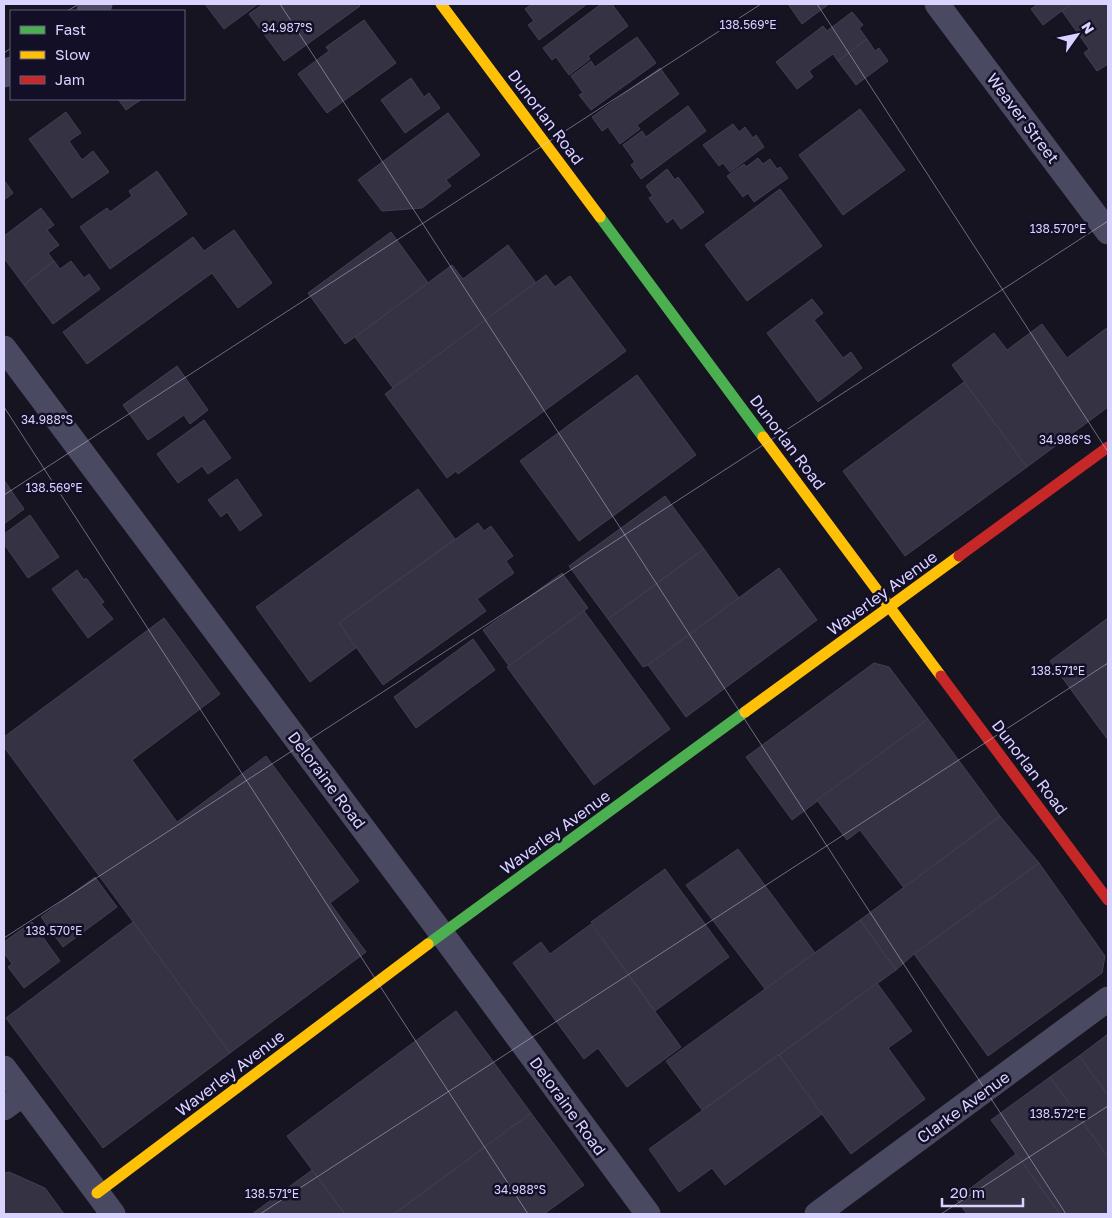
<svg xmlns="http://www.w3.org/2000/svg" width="1112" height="1218" font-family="'Golos Text',sans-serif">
	<rect width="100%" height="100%" fill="#161421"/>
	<g fill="#343243" stroke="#433f54">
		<path d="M 205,4 L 258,4 L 224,29 Z"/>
		<path d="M 263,4 L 358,4 L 360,6 L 284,61 L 249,14 Z"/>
		<path d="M 532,4 L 587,4 L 539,40 L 528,25 L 534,21 L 525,9 Z"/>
		<path d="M 601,4 L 612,4 L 628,26 L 588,56 L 590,59 L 569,75 L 556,57 L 552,60 L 543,48 Z"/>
		<path d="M 788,4 L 829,4 L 802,24 Z"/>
		<path d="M 1038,4 L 1071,4 L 1043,25 L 1031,9 Z"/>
		<path d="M 1071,4 L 1108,4 L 1108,64 L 1097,71 L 1084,53 L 1089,49 L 1062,11 Z"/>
		<path d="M 852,12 L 863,25 L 859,28 L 867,39 L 838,61 L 833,54 L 809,71 L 813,77 L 797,89 L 776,62 L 823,26 L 827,31 Z"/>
		<path d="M 364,20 L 396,63 L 327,113 L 298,74 L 329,51 L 326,47 Z"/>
		<path d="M 637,37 L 656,63 L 591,110 L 579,95 L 583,93 L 571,76 L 591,61 L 595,67 Z"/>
		<path d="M 867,39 L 875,51 L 879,48 L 888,61 L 856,85 L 838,61 Z"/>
		<path d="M 660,68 L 679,94 L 637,125 L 640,129 L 620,144 L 608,127 L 602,131 L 592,117 Z"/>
		<path d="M 411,78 L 424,97 L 429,93 L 440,108 L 405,133 L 381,100 Z"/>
		<path d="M 118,99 L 142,99 L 126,110 Z"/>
		<path d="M 688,106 L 706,131 L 641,179 L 631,165 L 635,162 L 623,145 L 642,131 L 646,137 Z"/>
		<path d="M 860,109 L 905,170 L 843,215 L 799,155 Z"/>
		<path d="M 66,112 L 81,133 L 69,141 L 82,160 L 93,151 L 109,172 L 72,198 L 29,139 Z"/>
		<path d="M 448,113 L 480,155 L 446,180 L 451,186 L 422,208 L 382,211 L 358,180 Z"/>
		<path d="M 733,124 L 739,132 L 745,127 L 753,138 L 756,135 L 764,147 L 730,172 L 723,163 L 719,166 L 703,145 Z"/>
		<path d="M 758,158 L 763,164 L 770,159 L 777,169 L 780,167 L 788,178 L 754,202 L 748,193 L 743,197 L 727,176 L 744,164 L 746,167 Z"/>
		<path d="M 667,169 L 675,180 L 678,177 L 704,212 L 681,229 L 673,218 L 667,223 L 649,198 L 653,196 L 646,186 Z"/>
		<path d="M 157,171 L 187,214 L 110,269 L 80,227 L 107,208 L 110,212 L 132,196 L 129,191 Z"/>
		<path d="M 4,180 L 13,193 L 4,200 Z"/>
		<path d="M 780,189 L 822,246 L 747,301 L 705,245 Z"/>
		<path d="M 41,208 L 54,225 L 47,230 L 59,245 L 48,253 L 54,261 L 24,285 L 4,258 L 4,236 Z"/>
		<path d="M 234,230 L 272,283 L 238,308 L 212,273 L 87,364 L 63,332 L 193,237 L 204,251 Z"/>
		<path d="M 391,232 L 429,284 L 345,344 L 308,293 Z"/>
		<path d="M 508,245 L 536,283 L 393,388 L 355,337 L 452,265 L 463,279 Z"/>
		<path d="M 54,261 L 60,269 L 71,261 L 84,278 L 89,274 L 100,289 L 53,324 L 24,285 Z"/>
		<path d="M 546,275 L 555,287 L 570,276 L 626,351 L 458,474 L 456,471 L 447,478 L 385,394 Z"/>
		<path d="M 812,299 L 823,313 L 814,320 L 843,358 L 851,352 L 862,368 L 818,402 L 767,333 Z"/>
		<path d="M 1042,324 L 1067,358 L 1108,327 L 1108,407 L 1027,467 L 952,365 L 994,333 L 1007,350 Z"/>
		<path d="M 177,366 L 208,410 L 190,424 L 184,415 L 148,440 L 123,405 Z"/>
		<path d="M 637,375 L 696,455 L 579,541 L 520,461 Z"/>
		<path d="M 964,382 L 1027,467 L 905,556 L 843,471 Z"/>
		<path d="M 204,420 L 231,458 L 208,474 L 202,466 L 178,483 L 157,454 Z"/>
		<path d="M 237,479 L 262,515 L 240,531 L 227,512 L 221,517 L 208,500 Z"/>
		<path d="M 4,480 L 24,509 L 4,524 Z"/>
		<path d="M 418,489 L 455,539 L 339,623 L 357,647 L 310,682 L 256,607 Z"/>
		<path d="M 665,496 L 704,549 L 608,619 L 569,566 Z"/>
		<path d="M 30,515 L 59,557 L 28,578 L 4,544 L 4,534 Z"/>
		<path d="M 478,523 L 484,531 L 491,526 L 513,556 L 506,561 L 514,573 L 477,599 L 486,611 L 383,685 L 339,623 Z"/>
		<path d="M 704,549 L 739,598 L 648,665 L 643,667 L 608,619 Z"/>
		<path d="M 779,568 L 817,620 L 686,717 L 648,665 Z"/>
		<path d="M 77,570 L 84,580 L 86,578 L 104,602 L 101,604 L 113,619 L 88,638 L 52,589 Z"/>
		<path d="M 562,573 L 588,608 L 509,666 L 483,630 Z"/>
		<path d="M 584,611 L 670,729 L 594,785 L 507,667 Z"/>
		<path d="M 164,618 L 220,694 L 132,760 L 177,822 L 266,756 L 359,881 L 330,903 L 366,952 L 230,1053 L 4,747 L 4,737 Z"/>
		<path d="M 1108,618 L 1108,740 L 1050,661 Z"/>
		<path d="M 473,639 L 495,670 L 416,728 L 394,697 Z"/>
		<path d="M 874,663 L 889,667 L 928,719 L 792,820 L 746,757 Z"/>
		<path d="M 928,719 L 1000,816 L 904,888 L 860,830 L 847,840 L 817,800 Z"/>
		<path d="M 1000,816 L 1039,863 L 914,954 L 896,970 L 860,920 Z"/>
		<path d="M 738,849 L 815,953 L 765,989 L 686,885 Z"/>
		<path d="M 1039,863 L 1105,956 L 1102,973 L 988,1056 L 914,954 Z"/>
		<path d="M 665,869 L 729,957 L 655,1011 L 591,922 Z"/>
		<path d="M 95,877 L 117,907 L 63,947 L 41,917 Z"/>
		<path d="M 860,920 L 896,970 L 702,1110 L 666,1061 Z"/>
		<path d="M 32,922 L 60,961 L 24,988 L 8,967 L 12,964 L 4,953 L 4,942 Z"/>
		<path d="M 133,922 L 230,1053 L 103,1148 L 6,1018 Z"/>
		<path d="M 591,924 L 681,1047 L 627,1087 L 598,1048 L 584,1059 L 513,963 L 541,942 L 550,954 Z"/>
		<path d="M 877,983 L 912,1031 L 888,1048 L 925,1099 L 851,1154 L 779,1055 Z"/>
		<path d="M 456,1011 L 531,1113 L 394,1214 L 345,1214 L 287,1136 Z"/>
		<path d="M 1108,1034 L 1108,1095 L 1079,1056 Z"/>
		<path d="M 779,1055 L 822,1114 L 725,1185 L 712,1168 L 679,1192 L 649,1149 Z"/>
		<path d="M 1079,1056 L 1108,1095 L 1108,1157 L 1050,1077 Z"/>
		<path d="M 1050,1077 L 1108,1157 L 1108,1214 L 1060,1214 L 991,1120 Z"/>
		<path d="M 531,1113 L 584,1185 L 544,1214 L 394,1214 Z"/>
		<path d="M 1016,1154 L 1060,1214 L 967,1214 L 956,1199 Z"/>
		<path d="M 312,1170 L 345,1214 L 252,1214 Z"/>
		<path d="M 9,1172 L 45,1188 L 64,1214 L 4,1214 L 4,1173 Z"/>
	</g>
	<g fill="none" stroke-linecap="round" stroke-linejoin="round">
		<g stroke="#4a4962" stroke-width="25">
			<path d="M 937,4 L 1108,232"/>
			<path d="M 89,11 L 100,4"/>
			<path d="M 4,75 L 11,69"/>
			<path d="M 4,348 L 442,934 L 648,1214"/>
			<path d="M 4,1068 L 113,1214"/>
			<path d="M 4,1108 L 23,1094"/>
			<path d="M 817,1214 L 1108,999"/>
		</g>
		<g stroke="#4caf50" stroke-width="11">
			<path d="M 600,217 L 763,437"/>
			<path d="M 428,944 L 745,712"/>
		</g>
		<g stroke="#ffc107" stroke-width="11">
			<path d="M 441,4 L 600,217"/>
			<path d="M 763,437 L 941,676"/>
			<path d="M 745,712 L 959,556"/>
			<path d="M 97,1193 L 428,944"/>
		</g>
		<g stroke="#c62828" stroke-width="11">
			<path d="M 959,556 L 1108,447"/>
			<path d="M 941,676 L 1108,900"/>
		</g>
	</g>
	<path fill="none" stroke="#d9d4ff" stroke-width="1" stroke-opacity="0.45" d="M 280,4 L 1066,1214M 817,4 L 1108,452M 67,11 L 79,4M 4,53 L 11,48M 4,407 L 528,1214M 4,495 L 761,4M 4,938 L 1108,221M 260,1214 L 1108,663M 941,1214 L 1108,1106"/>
	<g text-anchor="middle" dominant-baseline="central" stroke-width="5" stroke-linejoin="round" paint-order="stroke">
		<g font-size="16" fill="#d9d4ff" stroke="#130f26">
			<text transform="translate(546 117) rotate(53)">Dunorlan Road</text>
			<text transform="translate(1023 118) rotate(53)">Weaver Street</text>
			<text transform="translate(788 442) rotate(53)">Dunorlan Road</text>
			<text transform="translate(882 593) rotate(-36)">Waverley Avenue</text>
			<text transform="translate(1030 767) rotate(53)">Dunorlan Road</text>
			<text transform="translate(327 780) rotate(53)">Deloraine Road</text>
			<text transform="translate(555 832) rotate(-36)">Waverley Avenue</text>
			<text transform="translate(230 1073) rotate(-37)">Waverley Avenue</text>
			<text transform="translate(568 1106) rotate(54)">Deloraine Road</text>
			<text transform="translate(963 1107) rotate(-36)">Clarke Avenue</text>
		</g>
	</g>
	<g font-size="12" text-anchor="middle" fill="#d9d4ff" stroke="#130f26" stroke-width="5" stroke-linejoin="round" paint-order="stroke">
		<text x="748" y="29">138.569°E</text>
		<text x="287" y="32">34.987°S</text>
		<text x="1058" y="233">138.570°E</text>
		<text x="47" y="424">34.988°S</text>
		<text x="1065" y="444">34.986°S</text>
		<text x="54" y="492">138.569°E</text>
		<text x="1058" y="675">138.571°E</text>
		<text x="54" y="935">138.570°E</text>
		<text x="1058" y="1118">138.572°E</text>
		<text x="520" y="1194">34.988°S</text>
		<text x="272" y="1198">138.571°E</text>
	</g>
	<rect width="1112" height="1218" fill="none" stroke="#d9d4ff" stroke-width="10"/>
	<rect x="10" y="10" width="175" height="90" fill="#130f26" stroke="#625e7d"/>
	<rect x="20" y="26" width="25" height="8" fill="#4caf50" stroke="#625e7d"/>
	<text x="55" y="35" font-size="15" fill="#d9d4ff">Fast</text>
	<rect x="20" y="51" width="25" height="8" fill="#ffc107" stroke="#625e7d"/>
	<text x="55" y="60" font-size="15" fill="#d9d4ff">Slow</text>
	<rect x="20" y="76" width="25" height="8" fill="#c62828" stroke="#625e7d"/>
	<text x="55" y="85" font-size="15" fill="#d9d4ff">Jam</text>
	<g transform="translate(1077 35) rotate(57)" stroke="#130f26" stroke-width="4" paint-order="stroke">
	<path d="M0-4L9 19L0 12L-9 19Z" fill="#d9d4ff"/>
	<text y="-8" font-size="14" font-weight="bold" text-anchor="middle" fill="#d9d4ff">N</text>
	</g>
	<path d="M942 1198v8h81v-8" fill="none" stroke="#d9d4ff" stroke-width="2.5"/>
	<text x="950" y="1198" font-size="15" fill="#d9d4ff" stroke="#130f26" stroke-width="4" paint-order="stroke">20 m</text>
</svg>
